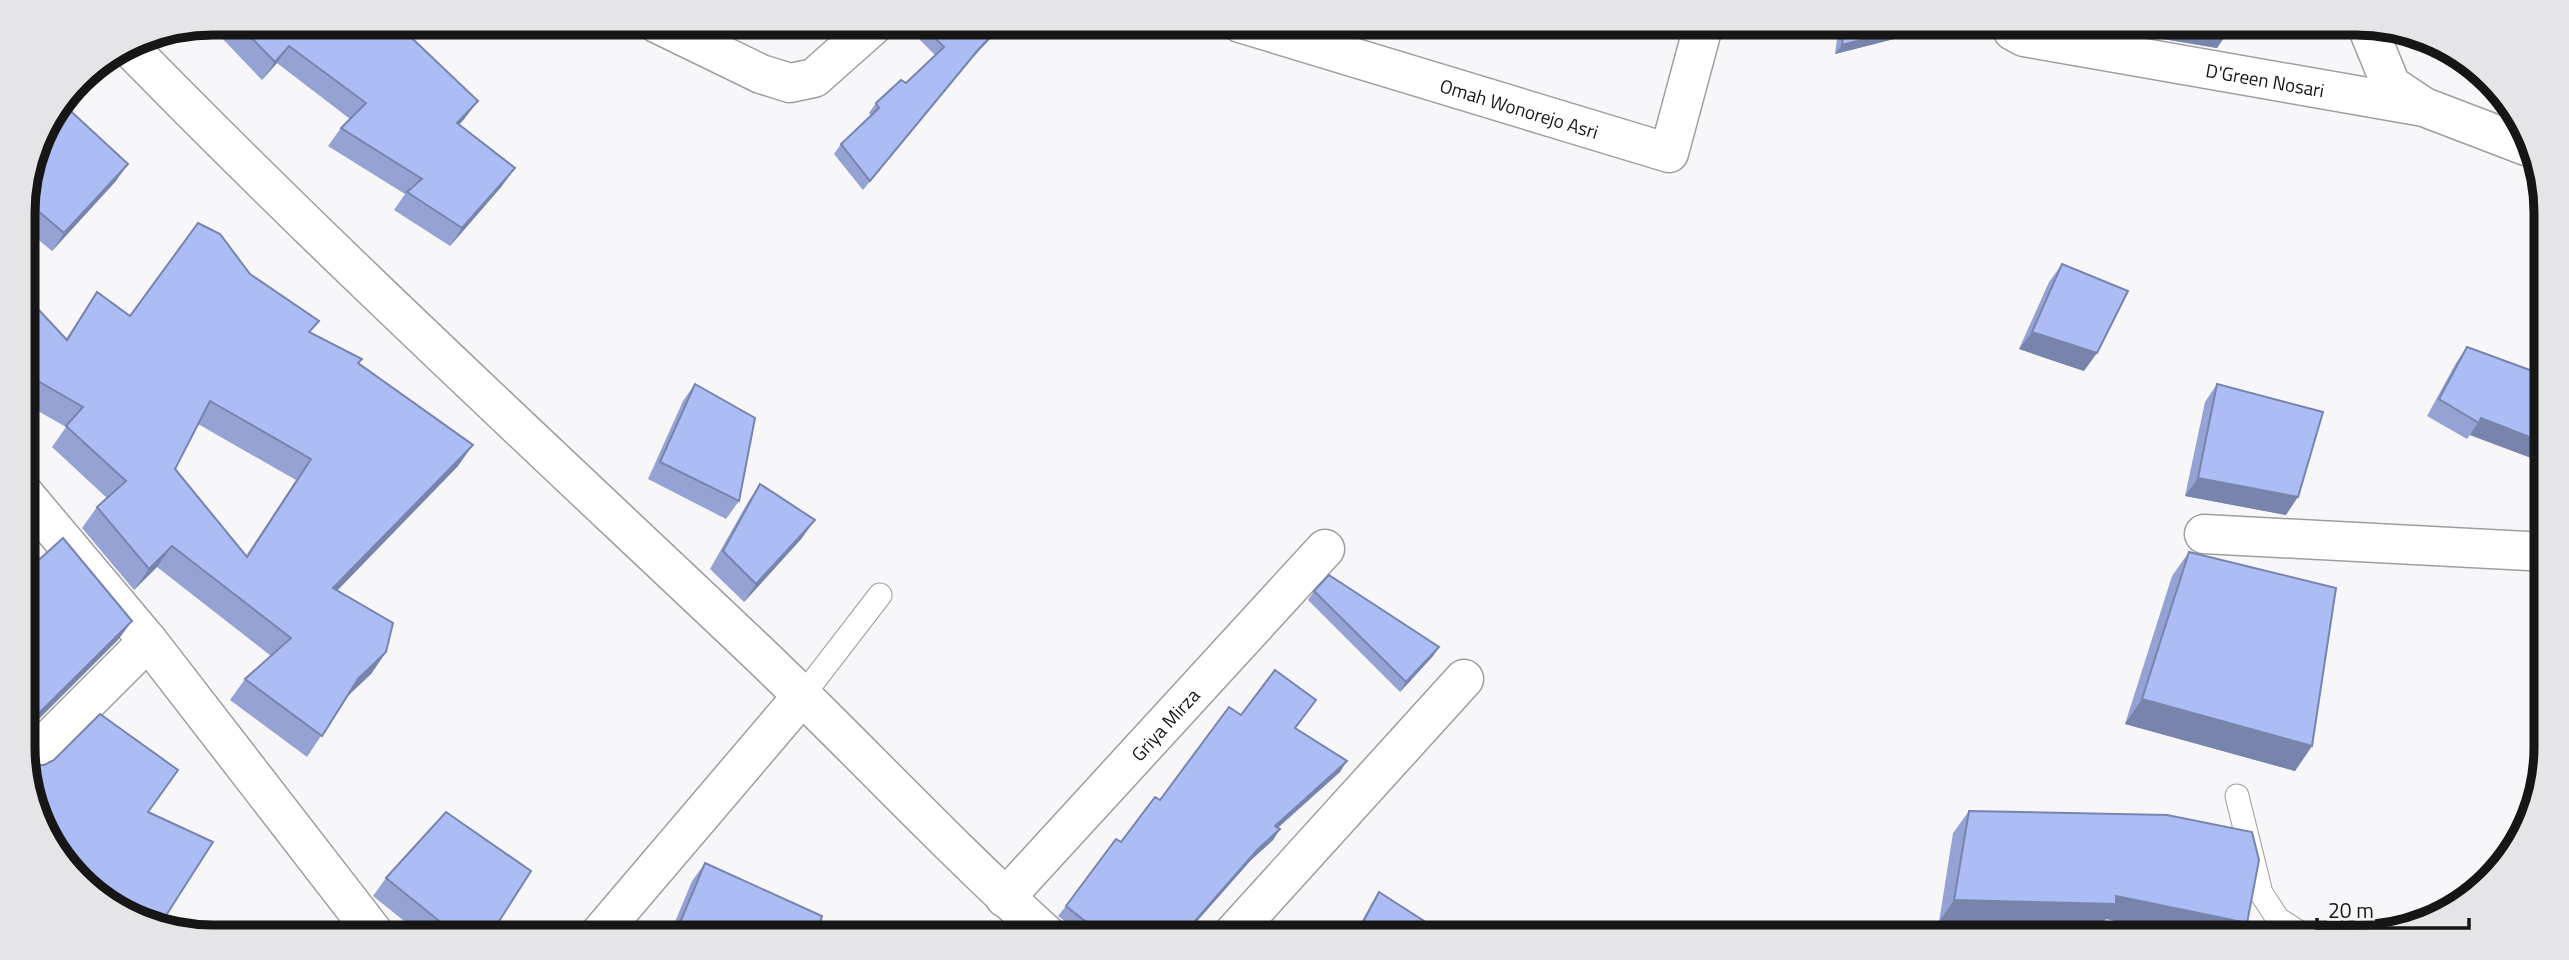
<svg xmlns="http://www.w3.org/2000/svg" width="2569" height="960" font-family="'Titillium Web',sans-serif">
	<rect width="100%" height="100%" fill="#f7f7f9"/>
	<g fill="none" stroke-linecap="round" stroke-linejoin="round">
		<g stroke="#9e9ea0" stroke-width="25">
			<g id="service">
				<path d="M 803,695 L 880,595"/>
				<path d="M 2237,796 L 2261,893 L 2278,919 L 2306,937"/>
			</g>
		</g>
		<g stroke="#9e9ea0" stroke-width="41">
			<g id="minor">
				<path d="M 656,23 L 761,74 L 790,83 L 814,78 L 876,23"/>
				<path id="s1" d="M 1240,23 L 1669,153 L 1704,23"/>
				<path id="s2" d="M 2010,23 L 2013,31 L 2024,37 L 2424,107"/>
				<path d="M 2366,24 L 2391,85 L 2424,107 L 2526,146"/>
				<path d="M 127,45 C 330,253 544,450 754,649 C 854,744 947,845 1049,937"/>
				<path d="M 25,495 L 148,641 L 377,937"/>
				<path d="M 2204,534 L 2546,552"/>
				<path d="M 26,763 L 148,641"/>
				<path id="s3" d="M 1005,898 L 1325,549"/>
				<path d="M 597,937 L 803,695"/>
				<path d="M 1230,937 L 1464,679"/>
			</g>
		</g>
		<use href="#service" stroke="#fff" stroke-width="23"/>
		<use href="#minor" stroke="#fff" stroke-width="38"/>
	</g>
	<g fill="#94a3d4" fill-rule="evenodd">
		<path d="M 213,23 L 398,23 L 397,24 L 465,118 L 459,125 L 502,186 L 450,246 L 394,210 L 405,194 L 328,146 L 341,128 L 350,119 L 277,63 L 262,80 L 218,34 L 214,39 L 198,26 Z"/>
		<path d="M 706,23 L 723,23 L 716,28 Z"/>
		<path d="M 903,23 L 1005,23 L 971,59 L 863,190 L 834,154 L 841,144 L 871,116 L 869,113 L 876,103 L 906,83 L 935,55 Z"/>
		<path d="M 1839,23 L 1957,23 L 1835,54 Z"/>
		<path d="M 2100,23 L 2231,23 L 2217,48 L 2157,38 L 2159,32 Z"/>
		<path d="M 42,129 L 128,164 L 115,182 L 52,251 L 23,227 L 23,200 Z"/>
		<path d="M 2062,264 L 2084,371 L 2019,349 L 2049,282 Z"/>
		<path d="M 250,274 L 310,333 L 359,364 L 458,466 L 337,591 L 386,652 L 371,674 L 347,697 L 307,757 L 230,700 L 245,679 L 271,656 L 157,567 L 134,590 L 82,528 L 97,507 L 107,498 L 52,447 L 66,427 L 24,403 L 24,294 L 66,339 L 97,292 L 130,316 ZM 198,424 L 296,480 L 246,556 L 175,469 Z"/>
		<path d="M 2467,347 L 2538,373 L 2545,463 L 2470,435 L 2467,439 L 2427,416 L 2456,363 Z"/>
		<path d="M 695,384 L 739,501 L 726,519 L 648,479 L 683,401 Z"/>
		<path d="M 2217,384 L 2286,515 L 2185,496 L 2205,402 Z"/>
		<path d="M 760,484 L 802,538 L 744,602 L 710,569 L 748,502 Z"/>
		<path d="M 2189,552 L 2312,746 L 2295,771 L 2125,724 L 2172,576 Z"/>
		<path d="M 1314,591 L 1439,647 L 1433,656 L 1400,692 L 1308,600 Z"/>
		<path d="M 1241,715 L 1296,728 L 1340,772 L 1278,828 L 1280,829 L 1273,840 L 1251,860 L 1183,937 L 1086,937 L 1058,916 L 1066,906 L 1121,842 Z"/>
		<path d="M 1969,811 L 2237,937 L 2193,937 L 2106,919 L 2101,926 L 1939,922 L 1953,833 Z"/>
		<path d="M 705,863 L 816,937 L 651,937 L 660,925 L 672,929 L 692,881 Z"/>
		<path d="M 386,878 L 489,937 L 424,937 L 373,896 Z"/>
		<path d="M 1379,892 L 1427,923 L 1416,937 L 1353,937 L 1372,903 Z"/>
	</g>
	<g fill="#7884ac">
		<path d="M 1003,23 L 1005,23 L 971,59 L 863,190 L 978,50 Z"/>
		<path d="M 1927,23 L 1957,23 L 1835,54 L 1842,45 Z"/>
		<path d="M 2100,23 L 2165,23 L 2159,32 Z"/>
		<path d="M 2168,23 L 2184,23 L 2229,31 L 2217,48 L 2157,38 Z"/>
		<path d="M 289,46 L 277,63 L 262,80 L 275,62 Z"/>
		<path d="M 478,101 L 465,118 L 445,141 L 457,123 Z"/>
		<path d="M 128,164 L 115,182 L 52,251 L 64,233 Z"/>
		<path d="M 515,168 L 502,186 L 450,246 L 462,228 Z"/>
		<path d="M 2032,332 L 2097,353 L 2084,371 L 2019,349 Z"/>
		<path d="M 2481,418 L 2545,443 L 2545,463 L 2470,435 Z"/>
		<path d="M 473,445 L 458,466 L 318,610 L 333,588 Z"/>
		<path d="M 2198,478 L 2298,497 L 2286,515 L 2185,496 Z"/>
		<path d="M 815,520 L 802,538 L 744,602 L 756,584 Z"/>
		<path d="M 172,546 L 157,567 L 134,590 L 149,569 Z"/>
		<path d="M 132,621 L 118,640 L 26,732 L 26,726 Z"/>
		<path d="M 1439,647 L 1433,656 L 1400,692 L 1406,682 Z"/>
		<path d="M 386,652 L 371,674 L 343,700 L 358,679 Z"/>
		<path d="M 2142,699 L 2312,746 L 2295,771 L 2125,724 Z"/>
		<path d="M 1347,761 L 1340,772 L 1268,836 L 1275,826 Z"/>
		<path d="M 1280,829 L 1273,840 L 1251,860 L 1183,937 L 1181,937 L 1258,849 Z"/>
		<path d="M 2116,896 L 2247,923 L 2237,937 L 2193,937 L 2106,919 L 2101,926 L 1939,922 L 1954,900 Z"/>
		<path d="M 1427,923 L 1416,937 L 1412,937 Z"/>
	</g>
	<g fill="#acbdf6" stroke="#7884ac" stroke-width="2" fill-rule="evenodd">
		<path d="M 237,23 L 396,23 L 478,101 L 457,123 L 515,168 L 462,228 L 407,192 L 422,179 L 341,128 L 366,103 L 289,46 L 275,62 Z"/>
		<path d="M 920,23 L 1003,23 L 978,50 L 870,181 L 841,144 L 879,108 L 876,103 L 901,80 L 906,83 L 944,47 Z"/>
		<path d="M 1845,23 L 1927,23 L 1842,45 Z"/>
		<path d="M 2184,23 L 2231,23 L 2229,31 Z"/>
		<path d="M 62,103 L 128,164 L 64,233 L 24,199 L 42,129 Z"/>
		<path d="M 198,223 L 220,234 L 250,274 L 319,321 L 309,332 L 362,359 L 358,363 L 473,445 L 333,588 L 393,623 L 386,652 L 358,679 L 322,736 L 245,679 L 291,638 L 172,546 L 149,569 L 97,507 L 126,481 L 66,426 L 83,407 L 24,373 L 24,294 L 67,340 L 97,292 L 130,316 ZM 210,401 L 311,459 L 247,557 L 175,469 Z"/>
		<path d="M 2062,264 L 2128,291 L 2097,353 L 2032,332 Z"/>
		<path d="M 2467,347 L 2538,373 L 2545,374 L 2545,443 L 2481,418 L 2479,423 L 2439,399 Z"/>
		<path d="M 695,384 L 755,418 L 739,501 L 660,462 Z"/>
		<path d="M 2217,384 L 2323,412 L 2298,497 L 2198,478 Z"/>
		<path d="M 760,484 L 815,520 L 756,584 L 723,551 Z"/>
		<path d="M 63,538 L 132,621 L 26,726 L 25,548 L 40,559 Z"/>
		<path d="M 2189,552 L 2336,588 L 2312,746 L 2142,699 Z"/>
		<path d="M 1329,575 L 1439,647 L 1406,682 L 1314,591 Z"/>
		<path d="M 1275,670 L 1316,700 L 1295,728 L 1347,761 L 1275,826 L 1280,829 L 1258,849 L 1181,937 L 1105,937 L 1066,906 L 1116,839 L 1121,842 L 1155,797 L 1160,800 L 1229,707 L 1241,715 Z"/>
		<path d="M 100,714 L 178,770 L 148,812 L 213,842 L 158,928 L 152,927 L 70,872 L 26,784 L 26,760 L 34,765 L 44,765 L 54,760 Z"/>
		<path d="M 1969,811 L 2167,815 L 2252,832 L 2259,860 L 2247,923 L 2116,896 L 2116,904 L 1954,900 Z"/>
		<path d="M 446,812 L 531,871 L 489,937 L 459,937 L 386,878 Z"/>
		<path d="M 705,863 L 822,916 L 816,937 L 768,937 L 756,932 L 755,937 L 657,937 L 660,925 L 677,930 Z"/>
		<path d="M 1379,892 L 1427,923 L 1412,937 L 1355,937 Z"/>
		<path d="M 1323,927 L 1338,937 L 1316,937 Z"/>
	</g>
	<g text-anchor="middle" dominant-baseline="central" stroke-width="6" stroke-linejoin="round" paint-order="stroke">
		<g font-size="19" fill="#161617" stroke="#f7f7f9">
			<text stroke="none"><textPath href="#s2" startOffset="266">D'Green Nosari</textPath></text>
			<text stroke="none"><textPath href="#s1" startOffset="292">Omah Wonorejo Asri</textPath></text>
			<text stroke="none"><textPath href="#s3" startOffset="236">Griya Mirza</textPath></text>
		</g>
	</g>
	<path d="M0 0H2569V960H0ZM213 35H2356A178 178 0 0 1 2534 213V747A178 178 0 0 1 2356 925H213A178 178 0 0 1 35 747V213A178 178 0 0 1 213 35Z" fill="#e5e5e7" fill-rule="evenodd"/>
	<path fill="none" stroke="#161617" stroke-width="9" d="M213 35H2356A178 178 0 0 1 2534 213V747A178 178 0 0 1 2356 925H213A178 178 0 0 1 35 747V213A178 178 0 0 1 213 35Z"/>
	<path d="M2317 918v10h152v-10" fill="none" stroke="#161617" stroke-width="3.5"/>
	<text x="2328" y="918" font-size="21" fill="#161617" stroke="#f7f7f9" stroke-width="5" paint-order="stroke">20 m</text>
</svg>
